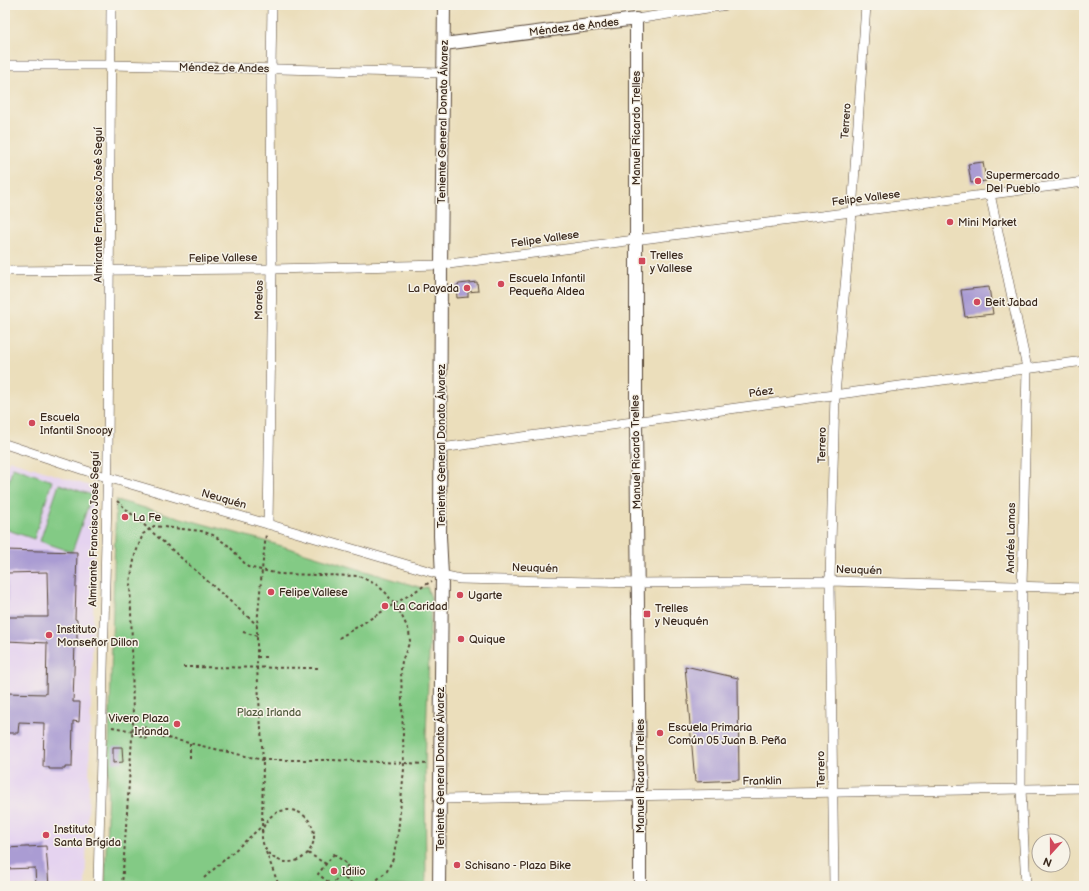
<svg xmlns="http://www.w3.org/2000/svg" width="1089" height="891" font-family="'Balsamiq Sans',sans-serif">
	<rect width="100%" height="100%" fill="#f7f3e8"/>
	<filter id="ink" filterUnits="userSpaceOnUse"><feTurbulence type="fractalNoise" baseFrequency=".025" numOctaves="2"/><feDisplacementMap in="SourceGraphic" scale="8" xChannelSelector="R" yChannelSelector="G"/><feConvolveMatrix kernelMatrix="1 2 1 2 8 2 1 2 1" color-interpolation-filters="sRGB"/></filter>
	<filter id="wash" filterUnits="userSpaceOnUse"><feTurbulence type="fractalNoise" baseFrequency=".012" numOctaves="4" result="noise"/><feDisplacementMap in="SourceGraphic" scale="16" xChannelSelector="R" yChannelSelector="G"/><feGaussianBlur stdDeviation="0.9" result="paint"/><feColorMatrix in="noise" values="0 0 0 0 0 0 0 0 0 0 0 0 0 0 0 0 0 1.4 0 .05"/><feComposite in="paint" operator="in"/></filter>
	<g filter="url(#wash)">
		<rect width="100%" height="100%" fill="#ebdebb"/>
		<path fill="#e5d3f0" d="M 9,460 L 96,488 L 89,784 L 85,886 L 5,886 L 5,471 Z"/>
		<g fill="#83ca85" stroke="#5f7a52">
			<path d="M 13,467 L 52,481 L 34,539 L 5,529 L 5,494 Z"/>
			<path d="M 59,484 L 92,495 L 72,552 L 40,541 Z"/>
			<path d="M 116,500 L 265,541 L 422,588 L 427,587 L 431,598 L 425,764 L 426,886 L 105,886 Z"/>
		</g>
		<g id="blocks">
			<g fill="#aa9cd3" fill-rule="evenodd">
				<path d="M 983,162 L 986,181 L 971,183 L 968,164 Z"/>
				<path d="M 477,282 L 478,291 L 468,292 L 468,297 L 457,298 L 456,286 L 459,284 Z"/>
				<path d="M 989,287 L 993,314 L 965,317 L 961,290 Z"/>
				<path d="M 5,550 L 77,552 L 75,619 L 77,620 L 77,644 L 75,643 L 73,702 L 80,702 L 79,722 L 73,721 L 72,767 L 65,767 L 65,769 L 49,769 L 49,767 L 43,767 L 44,723 L 19,722 L 18,733 L 5,733 L 5,693 L 46,694 L 47,643 L 7,641 L 6,690 L 5,690 ZM 47,572 L 48,617 L 8,617 L 7,573 Z"/>
				<path d="M 685,666 L 738,678 L 739,780 L 695,782 Z"/>
				<path d="M 113,747 L 122,747 L 123,762 L 113,763 Z"/>
				<path d="M 46,846 L 49,886 L 36,886 L 35,868 L 5,869 L 5,848 Z"/>
			</g>
		</g>
	</g>
	<g filter="url(#ink)">
		<use href="#blocks" fill-opacity="0" stroke="#554536" stroke-width="1"/>
		<g fill="none" stroke-linecap="round" stroke-linejoin="round">
			<g stroke="#554536" stroke-width="10">
				<g id="minor">
					<path d="M 636,19 L 727,5"/>
					<path d="M 5,65 L 111,65 L 443,73"/>
					<path d="M 990,194 L 1027,368 L 1022,587 L 1021,789 L 1026,886"/>
					<path d="M 5,271 L 272,269 L 441,265 L 1084,182"/>
					<path d="M 5,444 L 93,473 L 442,575 L 460,579 L 638,583 L 830,581 L 1084,588"/>
					<path d="M 441,448 L 1084,361"/>
					<path d="M 268,524 L 272,269 L 271,69 L 272,5"/>
					<path d="M 441,799 L 1084,788"/>
					<path d="M 98,886 L 108,454 L 111,5"/>
					<path d="M 834,886 L 830,581 L 835,394 L 852,212 L 866,5"/>
				</g>
			</g>
			<g stroke="#554536" stroke-width="14">
				<g id="tertiary">
					<path d="M 444,44 L 636,19 L 636,421 L 640,795 L 640,886"/>
					<path d="M 439,886 L 442,575 L 440,536 L 441,265 L 444,5"/>
				</g>
			</g>
			<g stroke="#554536" stroke-width="2" stroke-dasharray="3 3" stroke-linecap="butt">
				<path d="M 117,501 L 257,625"/>
				<path d="M 243,632 L 257,636"/>
				<path d="M 339,638 L 432,581"/>
				<path d="M 257,657 L 268,657"/>
				<path d="M 183,667 L 319,668"/>
				<path d="M 112,727 L 139,732"/>
				<circle cx="145" cy="733" r="5.5"/>
				<path d="M 150,734 L 263,760 L 332,760 L 429,764"/>
				<path d="M 190,758 L 190,743"/>
				<circle cx="288" cy="836" r="26"/>
				<path d="M 262,832 L 263,760 L 257,668 L 257,625 L 262,570 L 266,534"/>
				<path d="M 266,852 L 279,886"/>
				<path d="M 308,853 L 326,864"/>
				<path d="M 334,854 L 348,865 L 332,885 L 318,874 Z"/>
				<path d="M 340,875 L 356,886"/>
				<path d="M 204,878 L 261,827"/>
				<path d="M 122,886 L 133,723 L 132,642 L 130,582 L 135,555 L 143,534 L 154,526 L 201,531 L 213,535 L 229,546 L 248,567 L 279,574 L 359,576 L 377,585 L 386,593 L 400,612 L 409,631 L 410,641 L 402,661 L 401,670 L 404,769 L 398,833 L 393,859 L 387,871 L 370,886"/>
			</g>
			<use href="#minor" stroke="#fff" stroke-width="9"/>
			<use href="#tertiary" stroke="#fff" stroke-width="12"/>
		</g>
	</g>
	<g fill="#d1495b" stroke="#f7f3e8" stroke-width="1.5">
		<circle cx="978" cy="181" r="4"/>
		<circle cx="950" cy="222" r="4"/>
		<rect x="638" y="257" width="8" height="8" rx="2"/>
		<circle cx="501" cy="284" r="4"/>
		<circle cx="467" cy="288" r="4"/>
		<circle cx="977" cy="302" r="4"/>
		<circle cx="32" cy="423" r="4"/>
		<circle cx="125" cy="517" r="4"/>
		<circle cx="271" cy="592" r="4"/>
		<circle cx="460" cy="595" r="4"/>
		<circle cx="385" cy="606" r="4"/>
		<rect x="643" y="610" width="8" height="8" rx="2"/>
		<circle cx="49" cy="635" r="4"/>
		<circle cx="461" cy="639" r="4"/>
		<circle cx="177" cy="724" r="4"/>
		<circle cx="660" cy="733" r="4"/>
		<circle cx="46" cy="835" r="4"/>
		<circle cx="457" cy="865" r="4"/>
		<circle cx="334" cy="871" r="4"/>
	</g>
	<g text-anchor="middle" dominant-baseline="central" stroke-width="3" stroke-linejoin="round" paint-order="stroke">
		<g font-size="11" fill="#3b2a1e" stroke="#f7f3e8">
			<text transform="translate(574 27) rotate(-7)">Méndez de Andes</text>
			<text transform="translate(224 68) rotate(1)">Méndez de Andes</text>
			<text transform="translate(846 121) rotate(-86)">Terrero</text>
			<text transform="translate(443 122) rotate(-89)">Teniente General Donato Álvarez</text>
			<text transform="translate(636 128) rotate(-90)">Manuel Ricardo Trelles</text>
			<text transform="translate(866 198) rotate(-7)">Felipe Vallese</text>
			<text transform="translate(98 205) rotate(-90)">Almirante Francisco José Seguí</text>
			<text transform="translate(545 239) rotate(-8)">Felipe Vallese</text>
			<text transform="translate(223 258) rotate(-1)">Felipe Vallese</text>
			<text transform="translate(259 300) rotate(-89)">Morelos</text>
			<text transform="translate(761 392) rotate(-8)">Páez</text>
			<text transform="translate(822 445) rotate(-89)">Terrero</text>
			<text transform="translate(441 446) rotate(-90)">Teniente General Donato Álvarez</text>
			<text transform="translate(636 452) rotate(-91)">Manuel Ricardo Trelles</text>
			<text transform="translate(224 499) rotate(16)">Neuquén</text>
			<text transform="translate(94 529) rotate(-89)">Almirante Francisco José Seguí</text>
			<text transform="translate(1011 538) rotate(-89)">Andrés Lamas</text>
			<text transform="translate(535 568) rotate(2)">Neuquén</text>
			<text transform="translate(859 570) rotate(2)">Neuquén</text>
			<text transform="translate(440 769) rotate(-90)">Teniente General Donato Álvarez</text>
			<text transform="translate(821 769) rotate(-91)">Terrero</text>
			<text transform="translate(640 776) rotate(-90)">Manuel Ricardo Trelles</text>
			<text transform="translate(762 781) rotate(-1)">Franklin</text>
		</g>
		<g font-size="11" fill="#3b2a1e" stroke="#f7f3e8" text-anchor="start">
			<text x="986" y="175">Supermercado<tspan x="986" dy="13">Del Pueblo</tspan></text>
			<text x="958" y="222">Mini Market</text>
			<text x="650" y="255">Trelles<tspan x="650" dy="13">y Vallese</tspan></text>
			<text x="509" y="278">Escuela Infantil<tspan x="509" dy="13">Pequeña Aldea</tspan></text>
			<text x="459" y="288" text-anchor="end">La Payada</text>
			<text x="985" y="302">Beit Jabad</text>
			<text x="40" y="417">Escuela<tspan x="40" dy="13">Infantil Snoopy</tspan></text>
			<text x="133" y="517">La Fe</text>
			<text x="279" y="592">Felipe Vallese</text>
			<text x="468" y="595">Ugarte</text>
			<text x="393" y="606">La Caridad</text>
			<text x="655" y="608">Trelles<tspan x="655" dy="13">y Neuquén</tspan></text>
			<text x="57" y="629">Instituto<tspan x="57" dy="13">Monseñor Dillon</tspan></text>
			<text x="469" y="639">Quique</text>
			<text x="169" y="718" text-anchor="end">Vivero Plaza<tspan x="169" dy="13">Irlanda</tspan></text>
			<text x="668" y="727">Escuela Primaria<tspan x="668" dy="13">Común 05 Juan B. Peña</tspan></text>
			<text x="54" y="829">Instituto<tspan x="54" dy="13">Santa Brígida</tspan></text>
			<text x="465" y="865">Schisano - Plaza Bike</text>
			<text x="342" y="871">Idilio</text>
		</g>
		<g font-size="11" fill="#515a3d" stroke="#f7f3e8">
			<text x="269" y="712">Plaza Irlanda</text>
		</g>
	</g>
	<rect width="1089" height="891" fill="none" stroke="#f7f3e8" stroke-width="20"/>
	<g transform="translate(1051 853) rotate(201)"><circle r="19" fill="#f7f3e8" stroke="#aca397"/>
	<path d="M0-3L7 15L0 10L-7 15Z" fill="#d1495b"/>
	<text y="-6" font-size="11" font-weight="bold" text-anchor="middle" fill="#3b2a1e">N</text>
	</g>
</svg>
